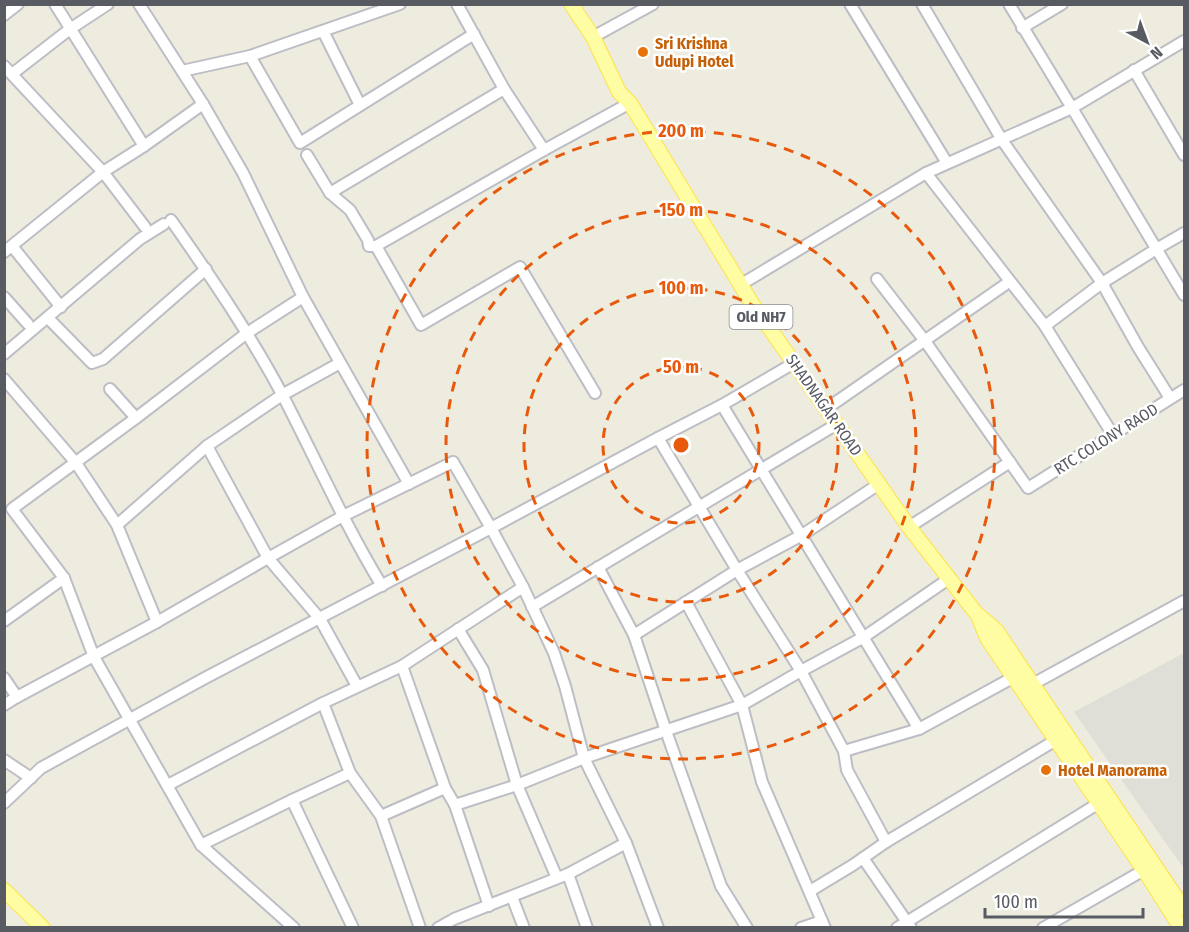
<svg xmlns="http://www.w3.org/2000/svg" width="1189" height="932" font-family="'Fira Sans Condensed',sans-serif">
	<rect width="100%" height="100%" fill="#edecdf"/>
	<path fill="#e0dfd7" d="M 1184,653 L 1184,865 L 1182,866 L 1074,712 Z"/>
	<g fill="none" stroke-linecap="round" stroke-linejoin="round">
		<g stroke="#bdbec5" stroke-width="14">
			<g id="minor">
				<path d="M 55,4 L 144,146"/>
				<path d="M 139,4 L 203,104 L 243,173 L 303,297 L 409,484"/>
				<path d="M 400,4 L 250,56 L 300,143 L 474,34"/>
				<path d="M 457,4 L 504,89 L 544,150"/>
				<path d="M 850,4 L 947,163"/>
				<path d="M 922,4 L 1002,140 L 1102,283 L 1138,347 L 1170,398"/>
				<path d="M 4,15 L 18,4"/>
				<path d="M 1022,28 L 1062,4"/>
				<path d="M 323,31 L 360,105"/>
				<path d="M 593,37 L 653,4"/>
				<path d="M 1184,41 L 1072,108 L 1184,295"/>
				<path d="M 4,66 L 103,172 L 145,227"/>
				<path d="M 1134,70 L 1184,155"/>
				<path d="M 182,71 L 250,56"/>
				<path d="M 12,74 L 70,29 L 108,4"/>
				<path d="M 307,155 L 330,193 L 350,210 L 368,240 L 369,246 L 376,246 L 544,150 L 630,103"/>
				<path d="M 926,173 L 1045,326 L 1113,435"/>
				<path d="M 330,193 L 504,89"/>
				<path d="M 171,220 C 211,277 250,334 283,396 C 316,460 345,525 382,586"/>
				<path d="M 12,246 L 61,307"/>
				<path d="M 376,246 L 421,325 L 520,267 L 595,393"/>
				<path d="M 4,252 L 103,172 L 144,146 L 203,104"/>
				<path d="M 877,279 L 925,341 L 1028,488 L 1184,390"/>
				<path d="M 740,285 L 926,173 L 1072,108 L 1009,4"/>
				<path d="M 4,297 L 28,324"/>
				<path d="M 48,318 L 92,363 L 103,359 L 206,269"/>
				<path d="M 1045,326 L 1102,283 L 1158,248 L 1184,233"/>
				<path d="M 4,354 L 140,239 L 164,224"/>
				<path d="M 340,363 L 282,395 L 207,446 L 268,558 L 320,619 L 357,686"/>
				<path d="M 4,379 L 76,463 L 117,525 L 157,622"/>
				<path d="M 110,389 L 136,418"/>
				<path d="M 722,405 L 919,729"/>
				<path d="M 826,409 L 1009,282"/>
				<path d="M 658,438 L 737,570 L 801,671 L 844,751 L 847,770 L 886,842"/>
				<path d="M 117,525 L 207,446"/>
				<path d="M 909,527 L 1010,462"/>
				<path d="M 598,567 L 634,635 L 666,731 L 721,886 L 747,928"/>
				<path d="M 686,602 L 742,705 L 762,782 L 825,928"/>
				<path d="M 532,607 L 837,424"/>
				<path d="M 4,621 L 64,578"/>
				<path d="M 458,629 L 483,670 L 517,785 L 557,878"/>
				<path d="M 634,635 L 737,570 L 802,535 L 879,484"/>
				<path d="M 402,666 L 445,788 L 455,805 L 489,906"/>
				<path d="M 4,678 L 17,697 L 4,705"/>
				<path d="M 1033,684 L 1184,601"/>
				<path d="M 17,697 L 157,622 L 268,558 L 343,516 L 453,462 L 491,528 L 523,587 L 554,653 L 565,686 L 584,758 L 626,843 L 658,928"/>
				<path d="M 323,703 L 350,773 L 381,816 L 420,928"/>
				<path d="M 844,751 L 919,729 L 1014,677"/>
				<path d="M 4,760 L 31,778"/>
				<path d="M 350,773 L 292,800 L 353,928"/>
				<path d="M 168,785 L 323,703 L 402,666 L 523,587"/>
				<path d="M 4,803 L 41,768 L 205,678 L 491,528 L 658,438 L 722,405 L 794,363"/>
				<path d="M 455,805 L 517,785 L 584,758 L 742,705 L 801,671 L 864,637 L 950,578"/>
				<path d="M 381,816 L 445,788"/>
				<path d="M 201,845 L 292,800"/>
				<path d="M 863,858 L 911,928"/>
				<path d="M 568,874 L 587,928"/>
				<path d="M 810,891 L 853,865 L 886,842 L 1056,740"/>
				<path d="M 512,897 L 524,928"/>
				<path d="M 294,928 L 201,845 L 94,657 L 64,578 L 12,509 L 136,418 L 247,333 L 303,297"/>
				<path d="M 438,928 L 454,919 L 568,874 L 626,843"/>
				<path d="M 801,928 L 822,921"/>
				<path d="M 897,928 L 1099,803"/>
				<path d="M 1043,928 L 1144,870"/>
			</g>
		</g>
		<g stroke="#fee348" stroke-width="16">
			<g id="major">
				<path d="M 571,4 L 593,37 L 619,92 L 630,103 L 751,302 L 909,527 L 976,613 L 996,630 L 1184,909"/>
				<path d="M 979,618 L 987,638 L 1144,870 L 1181,928"/>
				<path d="M 4,890 L 43,928"/>
			</g>
		</g>
		<use href="#minor" stroke="#fff" stroke-width="10"/>
		<use href="#major" stroke="#fffda3" stroke-width="14"/>
	</g>
	<g fill="none" stroke="#e8590c" stroke-width="3" stroke-dasharray="10 8">
		<circle cx="681" cy="445" r="78"/>
		<circle cx="681" cy="445" r="157"/>
		<circle cx="681" cy="445" r="235"/>
		<circle cx="681" cy="445" r="314"/>
	</g>
	<g fill="#e8710a" stroke="#fff" stroke-width="2">
		<circle cx="643" cy="52" r="6"/>
		<circle cx="1046" cy="770" r="6"/>
	</g>
	<g text-anchor="middle" dominant-baseline="central" stroke-width="5" stroke-linejoin="round" paint-order="stroke">
		<rect fill="#fff" stroke="#8a8c91" stroke-width="1.5" x="729.5" y="305" width="63" height="24" rx="4.5"/>
		<g font-size="15" font-weight="bold" fill="#585b62">
			<text x="761" y="317">Old NH7</text>
		</g>
		<g font-size="16" font-weight="bold" fill="#c56008" stroke="#fff" text-anchor="start">
			<text x="655" y="43">Sri Krishna<tspan x="655" dy="18">Udupi Hotel</tspan></text>
			<text x="1058" y="770">Hotel Manorama</text>
		</g>
		<g font-size="16" fill="#585b62" stroke="#fff">
			<text transform="translate(824 405) rotate(55)">SHADNAGAR ROAD</text>
			<text transform="translate(1106 439) rotate(-32)">RTC COLONY RAOD</text>
		</g>
	</g>
	<circle cx="681" cy="445" r="9" fill="#e8590c" stroke="#fff" stroke-width="3"/>
	<g font-size="18" text-anchor="middle" font-weight="bold" fill="#e8590c" stroke="#fff" stroke-width="5" stroke-linejoin="round" paint-order="stroke">
		<text x="681" y="137">200 m</text>
		<text x="681" y="216">150 m</text>
		<text x="681" y="294">100 m</text>
		<text x="681" y="373">50 m</text>
	</g>
	<rect width="1189" height="932" fill="none" stroke="#585b62" stroke-width="12"/>
	<g transform="translate(1147 42) rotate(139)" stroke="#ffffff" stroke-width="4.5" paint-order="stroke">
	<path d="M0-4.5L10 22L0 15L-10 22Z" fill="#585b62"/>
	<text y="-9" font-size="16" font-weight="bold" text-anchor="middle" fill="#585b62">N</text>
	</g>
	<path d="M985 908v9h158v-9" fill="none" stroke="#585b62" stroke-width="3"/>
	<text x="994" y="908" font-size="18" fill="#585b62" stroke="#ffffff" stroke-width="4.5" paint-order="stroke">100 m</text>
</svg>
